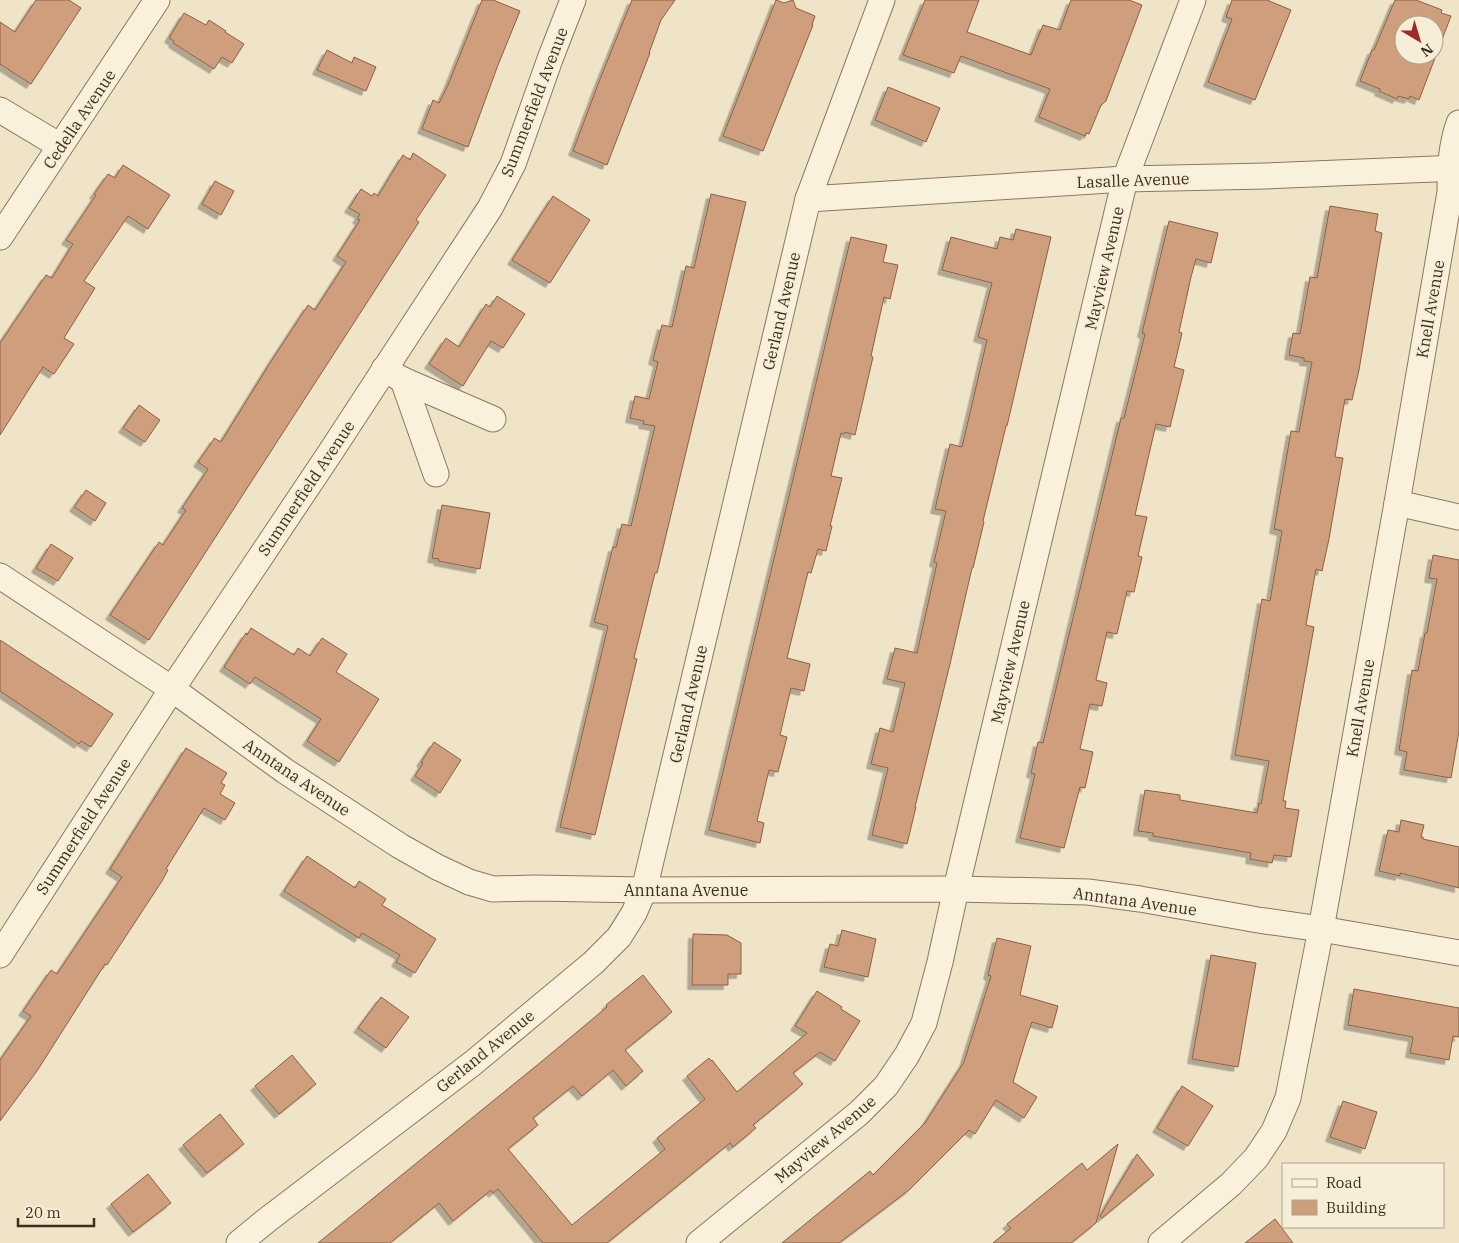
<svg xmlns="http://www.w3.org/2000/svg" width="1459" height="1243" font-family="'IBM Plex Serif',serif">
	<defs>
		<filter id="shadow"><feDropShadow dx="-4.5" dy="4.5" stdDeviation="0" flood-color="#0004"/></filter>
	</defs>
	<rect width="100%" height="100%" fill="#f0e4c8"/>
	<g fill="#cf9f7d" stroke="#8d5f41" fill-rule="evenodd" filter="url(#shadow)">
		<path d="M 36,0 L 69,0 L 81,8 L 31,84 L 0,64 L 0,22 L 15,32 Z"/>
		<path d="M 482,0 L 493,0 L 520,11 L 498,65 L 468,147 L 422,129 L 433,100 L 439,103 L 448,85 Z"/>
		<path d="M 632,0 L 675,0 L 661,20 L 649,53 L 650,53 L 607,165 L 573,151 L 600,79 Z"/>
		<path d="M 776,0 L 784,3 L 793,0 L 796,8 L 815,16 L 812,25 L 813,25 L 763,151 L 723,136 Z"/>
		<path d="M 925,0 L 979,0 L 967,32 L 1031,55 L 1043,25 L 1060,30 L 1071,0 L 1129,0 L 1142,5 L 1106,101 L 1101,105 L 1089,134 L 1086,133 L 1085,136 L 1039,117 L 1050,89 L 961,56 L 954,73 L 903,55 Z"/>
		<path d="M 1232,0 L 1267,0 L 1291,10 L 1255,100 L 1208,82 L 1232,19 L 1226,17 Z"/>
		<path d="M 1395,0 L 1416,0 L 1442,10 L 1441,13 L 1451,16 L 1419,100 L 1410,96 L 1409,99 L 1398,96 L 1397,99 L 1379,91 L 1380,89 L 1360,81 L 1372,50 L 1374,50 ZM 1404,25 L 1434,25 L 1434,55 L 1404,55 Z"/>
		<path d="M 184,13 L 206,25 L 209,20 L 226,31 L 225,32 L 244,44 L 232,63 L 222,57 L 214,69 L 173,43 L 174,41 L 169,38 Z"/>
		<path d="M 327,50 L 352,63 L 354,57 L 376,67 L 366,91 L 317,70 Z"/>
		<path d="M 888,87 L 940,108 L 926,142 L 875,120 Z"/>
		<path d="M 413,153 L 446,175 L 416,220 L 419,222 L 149,640 L 110,615 L 159,542 L 163,545 L 186,510 L 182,508 L 208,469 L 198,462 L 214,439 L 214,438 L 221,442 L 270,363 L 308,305 L 315,310 L 346,262 L 337,256 L 360,220 L 357,219 L 360,214 L 349,208 L 361,189 L 372,196 L 374,193 L 378,196 L 403,155 L 410,160 Z"/>
		<path d="M 123,165 L 170,195 L 148,229 L 128,216 L 84,281 L 95,288 L 64,338 L 74,344 L 54,374 L 43,367 L 0,435 L 0,343 L 46,275 L 52,278 L 73,244 L 66,240 L 96,195 L 94,194 L 108,174 L 115,178 Z"/>
		<path d="M 215,181 L 234,191 L 221,215 L 202,204 Z"/>
		<path d="M 711,194 L 746,202 L 657,573 L 655,573 L 634,658 L 637,659 L 595,835 L 560,827 L 608,626 L 594,622 L 613,547 L 616,547 L 622,524 L 631,526 L 655,426 L 643,424 L 644,421 L 630,418 L 635,396 L 649,399 L 658,362 L 653,360 L 662,325 L 672,327 L 686,266 L 694,268 Z"/>
		<path d="M 553,196 L 590,220 L 550,283 L 512,260 Z"/>
		<path d="M 1330,206 L 1378,214 L 1375,231 L 1382,233 L 1359,370 L 1352,400 L 1345,399 L 1338,439 L 1335,457 L 1343,458 L 1329,539 L 1322,571 L 1316,569 L 1306,625 L 1314,627 L 1283,801 L 1286,801 L 1285,808 L 1299,810 L 1291,857 L 1274,855 L 1272,863 L 1250,859 L 1251,853 L 1153,836 L 1153,833 L 1138,831 L 1145,790 L 1180,795 L 1180,800 L 1257,813 L 1259,803 L 1261,804 L 1269,761 L 1235,755 L 1262,599 L 1270,601 L 1282,531 L 1274,529 L 1291,431 L 1299,432 L 1312,362 L 1304,361 L 1304,358 L 1289,355 L 1293,333 L 1300,334 L 1310,277 L 1317,278 Z"/>
		<path d="M 1169,221 L 1218,233 L 1211,263 L 1196,259 L 1191,277 L 1179,332 L 1182,333 L 1174,367 L 1184,370 L 1170,427 L 1156,424 L 1135,515 L 1147,517 L 1138,556 L 1142,557 L 1134,592 L 1127,591 L 1117,634 L 1107,632 L 1096,680 L 1107,683 L 1102,706 L 1090,704 L 1080,749 L 1093,752 L 1085,788 L 1080,787 L 1064,848 L 1020,838 L 1035,774 L 1031,773 L 1038,742 L 1043,743 L 1121,418 L 1124,418 L 1145,334 L 1142,333 Z"/>
		<path d="M 1016,229 L 1051,237 L 1007,426 L 1006,426 L 983,521 L 984,522 L 973,568 L 972,568 L 950,664 L 915,807 L 916,807 L 907,844 L 872,835 L 888,768 L 871,764 L 880,728 L 893,732 L 905,683 L 887,679 L 895,648 L 917,653 L 937,563 L 934,562 L 946,511 L 935,509 L 950,444 L 962,447 L 987,340 L 978,337 L 992,283 L 942,270 L 951,237 L 997,249 L 1000,237 L 1013,240 Z"/>
		<path d="M 851,237 L 887,245 L 883,262 L 898,265 L 890,299 L 884,297 L 871,356 L 873,357 L 855,435 L 845,432 L 844,434 L 841,433 L 831,476 L 842,478 L 830,526 L 832,526 L 826,551 L 818,549 L 811,573 L 808,572 L 787,658 L 810,664 L 804,691 L 791,688 L 780,735 L 787,737 L 778,772 L 769,770 L 757,821 L 764,823 L 760,843 L 709,830 Z"/>
		<path d="M 497,296 L 525,314 L 503,348 L 491,341 L 463,386 L 429,364 L 446,338 L 459,347 L 486,304 L 490,307 Z"/>
		<path d="M 139,405 L 160,420 L 145,442 L 123,428 Z"/>
		<path d="M 86,490 L 106,503 L 95,521 L 74,507 Z"/>
		<path d="M 442,505 L 490,513 L 480,569 L 438,561 L 439,559 L 432,558 Z"/>
		<path d="M 51,544 L 73,558 L 58,581 L 36,568 Z"/>
		<path d="M 1433,555 L 1459,560 L 1459,731 L 1451,778 L 1404,770 L 1407,752 L 1399,750 L 1412,670 L 1418,671 L 1425,633 L 1427,633 L 1437,579 L 1429,578 Z"/>
		<path d="M 251,628 L 294,655 L 298,648 L 310,656 L 322,638 L 347,654 L 336,672 L 379,699 L 339,762 L 307,741 L 321,719 L 255,677 L 250,684 L 224,667 L 246,633 L 247,635 Z"/>
		<path d="M 0,640 L 113,714 L 91,747 L 81,741 L 79,744 L 0,691 Z"/>
		<path d="M 434,742 L 461,760 L 440,793 L 415,776 L 423,763 L 421,762 Z"/>
		<path d="M 186,748 L 227,773 L 221,783 L 225,785 L 220,794 L 235,803 L 225,820 L 204,808 L 166,869 L 168,870 L 162,881 L 107,965 L 105,964 L 37,1071 L 0,1121 L 0,1060 L 31,1016 L 23,1011 L 51,970 L 57,974 L 122,877 L 110,869 Z"/>
		<path d="M 1401,820 L 1424,825 L 1421,837 L 1423,837 L 1423,839 L 1459,847 L 1459,888 L 1400,873 L 1400,876 L 1379,871 L 1388,830 L 1399,832 Z"/>
		<path d="M 307,856 L 355,888 L 359,881 L 386,899 L 382,905 L 436,939 L 415,973 L 396,962 L 400,955 L 362,933 L 359,938 L 284,891 Z"/>
		<path d="M 842,930 L 876,939 L 868,977 L 824,967 L 830,944 L 838,946 Z"/>
		<path d="M 693,934 L 727,935 L 741,943 L 741,974 L 728,974 L 728,985 L 692,985 Z"/>
		<path d="M 997,938 L 1031,946 L 1020,995 L 1058,1006 L 1052,1028 L 1032,1022 L 1026,1039 L 1013,1082 L 1037,1097 L 1024,1118 L 996,1100 L 975,1134 L 969,1130 L 909,1190 L 839,1243 L 782,1243 L 870,1171 L 873,1175 L 925,1123 L 964,1062 L 991,976 L 988,975 Z"/>
		<path d="M 1211,955 L 1256,963 L 1238,1067 L 1192,1059 Z"/>
		<path d="M 643,975 L 672,1012 L 625,1050 L 643,1071 L 626,1086 L 613,1070 L 582,1096 L 573,1086 L 533,1118 L 538,1125 L 508,1149 L 572,1225 L 665,1149 L 657,1138 L 705,1099 L 687,1076 L 709,1058 L 711,1061 L 712,1060 L 737,1092 L 807,1033 L 795,1026 L 817,991 L 842,1007 L 841,1009 L 860,1021 L 835,1061 L 820,1052 L 793,1073 L 803,1084 L 753,1125 L 756,1128 L 733,1147 L 730,1143 L 607,1243 L 543,1243 L 498,1189 L 493,1193 L 491,1190 L 453,1221 L 439,1203 L 390,1243 L 318,1243 L 541,1062 L 607,1007 L 606,1005 Z"/>
		<path d="M 1354,989 L 1459,1008 L 1459,1037 L 1453,1036 L 1449,1060 L 1410,1053 L 1413,1037 L 1348,1025 Z"/>
		<path d="M 381,997 L 409,1017 L 386,1048 L 358,1028 Z"/>
		<path d="M 292,1055 L 316,1084 L 279,1114 L 255,1086 Z"/>
		<path d="M 1182,1086 L 1213,1106 L 1188,1146 L 1157,1128 Z"/>
		<path d="M 1343,1101 L 1377,1112 L 1365,1149 L 1330,1137 Z"/>
		<path d="M 220,1114 L 244,1144 L 207,1173 L 183,1145 Z"/>
		<path d="M 1118,1144 L 1096,1223 L 1071,1243 L 993,1243 L 1011,1228 L 1007,1224 L 1082,1163 L 1087,1170 Z"/>
		<path d="M 1137,1154 L 1154,1175 L 1102,1218 L 1100,1216 Z"/>
		<path d="M 148,1174 L 171,1203 L 133,1232 L 111,1204 Z"/>
		<path d="M 1275,1219 L 1293,1243 L 1245,1243 Z"/>
	</g>
	<g fill="none" stroke-linecap="round" stroke-linejoin="round">
		<g stroke="#8d765c" stroke-width="27">
			<g id="minor">
				<path d="M 0,110 L 60,146"/>
				<path d="M 808,199 L 1125,179 L 1266,176 L 1459,168"/>
				<path d="M 0,237 L 157,0"/>
				<path d="M 384,369 L 403,380 L 493,419"/>
				<path d="M 403,380 L 436,474"/>
				<path d="M 1397,503 L 1459,517"/>
				<path d="M 0,576 L 172,689 L 285,771 L 400,846 L 437,867 L 469,882 L 493,889 L 535,888 L 644,890 L 956,889 L 1088,892 L 1140,899 L 1258,920 L 1321,929 L 1459,953"/>
				<path d="M 0,955 L 172,689 L 330,453 L 490,208 L 513,164 L 550,59 L 573,0"/>
				<path d="M 239,1243 L 267,1220 L 473,1063 L 593,963 L 619,937 L 634,913 L 644,890 L 808,199 L 882,0"/>
				<path d="M 699,1243 L 859,1113 L 886,1086 L 907,1055 L 924,1023 L 940,962 L 956,889 L 1125,179 L 1193,0"/>
				<path d="M 1161,1243 L 1231,1184 L 1256,1158 L 1274,1131 L 1288,1098 L 1321,929 L 1397,503 L 1450,192 C 1450,169 1451,145 1459,123"/>
			</g>
		</g>
		<use href="#minor" stroke="#faf1dc" stroke-width="25"/>
	</g>
	<g text-anchor="middle" dominant-baseline="central" stroke-width="4" stroke-linejoin="round" paint-order="stroke">
		<g font-size="16" fill="#3d2e20" stroke="#f7eed8">
			<text transform="translate(534 102) rotate(-69)">Summerfield Avenue</text>
			<text transform="translate(79 119) rotate(-56)">Cedella Avenue</text>
			<text transform="translate(1133 180) rotate(-2)">Lasalle Avenue</text>
			<text transform="translate(1104 268) rotate(-77)">Mayview Avenue</text>
			<text transform="translate(1430 309) rotate(-80)">Knell Avenue</text>
			<text transform="translate(781 311) rotate(-77)">Gerland Avenue</text>
			<text transform="translate(306 488) rotate(-56)">Summerfield Avenue</text>
			<text transform="translate(1010 662) rotate(-77)">Mayview Avenue</text>
			<text transform="translate(688 704) rotate(-77)">Gerland Avenue</text>
			<text transform="translate(1360 708) rotate(-80)">Knell Avenue</text>
			<text transform="translate(297 777) rotate(34)">Anntana Avenue</text>
			<text transform="translate(83 826) rotate(-57)">Summerfield Avenue</text>
			<text x="686" y="890">Anntana Avenue</text>
			<text transform="translate(1135 901) rotate(8)">Anntana Avenue</text>
			<text transform="translate(485 1051) rotate(-39)">Gerland Avenue</text>
			<text transform="translate(825 1139) rotate(-40)">Mayview Avenue</text>
		</g>
	</g>
	<rect x="1282" y="1163" width="162" height="65" fill="#f7eed8" stroke="#ada18e"/>
	<rect x="1292" y="1179" width="25" height="8" fill="#faf1dc" stroke="#ada18e"/>
	<text x="1326" y="1188" font-size="15" fill="#3d2e20">Road</text>
	<rect x="1292" y="1200" width="25" height="15" fill="#cf9f7d" stroke="#ada18e"/>
	<text x="1326" y="1213" font-size="15" fill="#3d2e20">Building</text>
	<g transform="translate(1419 40) rotate(142)"><circle r="24" fill="#f7eed8" stroke="#ada18e"/>
	<path d="M0-4L9 19L0 12L-9 19Z" fill="#9e2a2b"/>
	<text y="-8" font-size="14" font-weight="bold" text-anchor="middle" fill="#3d2e20">N</text>
	</g>
	<path d="M18 1218v8h76v-8" fill="none" stroke="#3d2e20" stroke-width="2.5"/>
	<text x="25" y="1218" font-size="15" fill="#3d2e20" stroke="#f7eed8" stroke-width="4" paint-order="stroke">20 m</text>
</svg>
